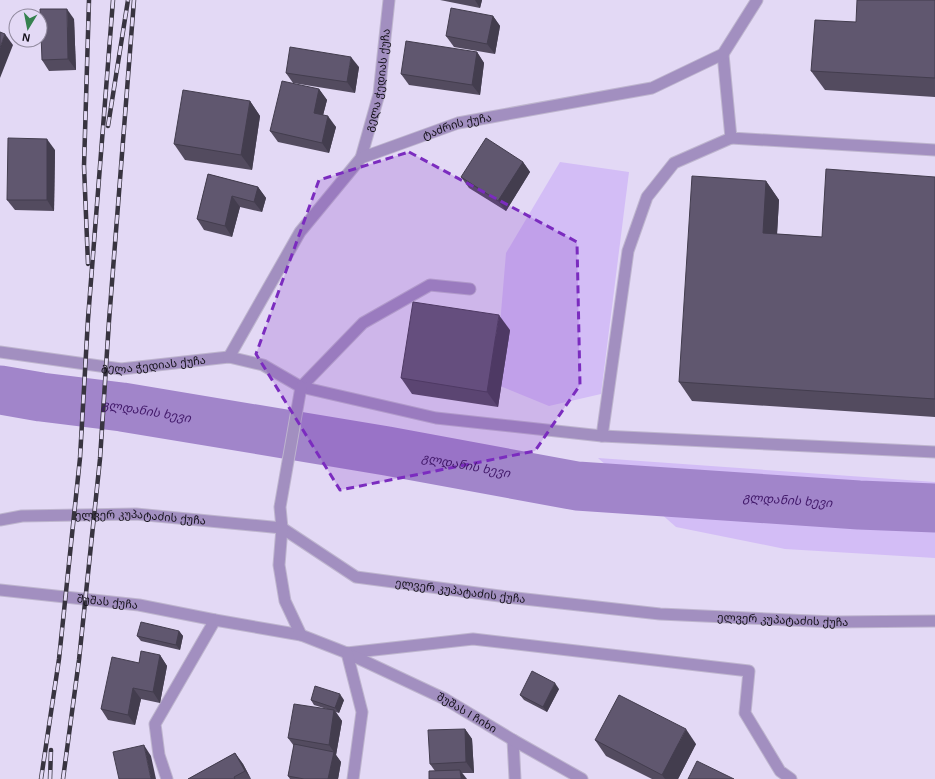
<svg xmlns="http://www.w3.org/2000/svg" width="935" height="779" font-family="Helvetica,'Noto Sans Georgian',sans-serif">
	<rect width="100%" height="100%" fill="#e3d9f5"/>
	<g fill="#d3bdf6">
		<path d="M 560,162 L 629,172 L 601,394 L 549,406 L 495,384 L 506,253 Z"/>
		<path d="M 598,458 L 935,482 L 935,558 L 785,549 L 676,527 Z"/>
	</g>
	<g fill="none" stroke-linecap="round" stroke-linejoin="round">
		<path stroke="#a185ca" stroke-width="49" id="s1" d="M 0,390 L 41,397 L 122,407 L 387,451 L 577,486 L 859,505 L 935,508"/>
		<g stroke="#beb5ce" stroke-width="13">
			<g id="service">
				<path d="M 301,387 L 363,323 L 430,285 L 470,289"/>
				<path d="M 602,436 L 628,251 L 647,197 L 674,163 L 731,138"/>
				<path d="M 347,653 L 473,639 L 749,671 L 745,713 L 780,771 L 791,779"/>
				<path d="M 513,740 L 515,779"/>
			</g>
		</g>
		<g stroke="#beb5ce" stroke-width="13">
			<g id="minor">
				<path d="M 723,54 L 731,138 L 935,150"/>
				<path id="s2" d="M 361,158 L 379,94 L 389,0"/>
				<path id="s3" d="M 0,352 L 121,369 L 229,357 L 263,365 L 301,387 L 436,418 L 602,436 L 935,452"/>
				<path id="s4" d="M 229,357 L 300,232 L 361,158 L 458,123 L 652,88 L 723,54 L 757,0"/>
				<path id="s5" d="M 0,520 L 22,516 L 136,514 L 282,528 L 356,577 L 507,597 L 660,614 L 833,622 L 935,621"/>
				<path id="s6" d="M 0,590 L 139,605 L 215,620 L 301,635 L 347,653 L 445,699 L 513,740 L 582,779"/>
				<path d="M 301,635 L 285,601 L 279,565 L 282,528 L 280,507 L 301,387"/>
				<path d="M 347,653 L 362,712 L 353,779"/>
				<path d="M 167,779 L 159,755 L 155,724 L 215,620"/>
			</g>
		</g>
		<use href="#service" stroke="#a28fc0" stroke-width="11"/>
		<use href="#minor" stroke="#a28fc0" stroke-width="11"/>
		<g stroke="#383440" stroke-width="4.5">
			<g id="rail">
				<path d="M 108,126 L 128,0"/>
				<path d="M 88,264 L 84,166 L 89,0"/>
				<path d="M 41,779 L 59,659 L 80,458 L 88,319 L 113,0"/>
				<path d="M 50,779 L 51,750"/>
				<path d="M 63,779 L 79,660 L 100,459 L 109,321 L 134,0"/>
			</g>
		</g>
		<use href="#rail" stroke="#e3d9f5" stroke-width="3" stroke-dasharray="9" stroke-linecap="butt"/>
	</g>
	<g fill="#534b5f">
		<path d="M 440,0 L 482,0 L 480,8 Z"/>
		<path d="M 935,0 L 935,97 L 825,90 L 811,71 L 856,22 Z"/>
		<path d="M 493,16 L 500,26 L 495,54 L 454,47 L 446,36 Z"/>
		<path d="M 74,19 L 76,70 L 49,71 L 42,60 Z"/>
		<path d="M 477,52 L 484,63 L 480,95 L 409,85 L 401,74 Z"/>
		<path d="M 359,67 L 355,93 L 293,83 L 286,73 Z"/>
		<path d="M 319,89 L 327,100 L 323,115 L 336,127 L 329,153 L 278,142 L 270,131 Z"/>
		<path d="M 250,101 L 260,116 L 252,170 L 185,160 L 174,144 Z"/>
		<path d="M 55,150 L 54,211 L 15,210 L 7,200 Z"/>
		<path d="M 523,162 L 530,172 L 506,211 L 469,188 L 461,177 Z"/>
		<path d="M 208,174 L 258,187 L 266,198 L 262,212 L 240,207 L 232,237 L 204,230 L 197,219 Z"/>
		<path d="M 935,177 L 935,417 L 692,401 L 679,382 L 766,181 L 779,200 L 777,234 L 822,237 Z"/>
		<path d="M 510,330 L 498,407 L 412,394 L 401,378 Z"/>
		<path d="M 179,631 L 183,636 L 180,650 L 141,641 L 137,636 Z"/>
		<path d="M 160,655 L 167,666 L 160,703 L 141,699 L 135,725 L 108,720 L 101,709 L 139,663 Z"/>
		<path d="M 559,689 L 547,712 L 524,700 L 520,695 Z"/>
		<path d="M 311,700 L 344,700 L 339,713 L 336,712 L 342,721 L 336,755 L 341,762 L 338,779 L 290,779 L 288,776 L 294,746 L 288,738 L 327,709 L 314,705 Z"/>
		<path d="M 465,729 L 472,739 L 474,773 L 463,773 L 435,771 L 430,764 Z"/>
		<path d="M 595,740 L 696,744 L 678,779 L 652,779 L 606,756 Z"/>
		<path d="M 235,753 L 243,764 L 251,779 L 188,779 Z"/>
	</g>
	<g fill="#433d4e">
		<path d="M 475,0 L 482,0 L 480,8 Z"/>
		<path d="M 67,9 L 74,19 L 76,70 L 68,59 Z"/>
		<path d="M 493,16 L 500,26 L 495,54 L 487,44 Z"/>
		<path d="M 5,34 L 13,45 L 0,78 L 0,48 Z"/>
		<path d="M 477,52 L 484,63 L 480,95 L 472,85 Z"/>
		<path d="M 351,57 L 359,67 L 355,93 L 347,82 Z"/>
		<path d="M 319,89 L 327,100 L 321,123 L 314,113 Z"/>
		<path d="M 250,101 L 260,116 L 252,170 L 241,155 Z"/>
		<path d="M 328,116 L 336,127 L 329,153 L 322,143 Z"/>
		<path d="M 47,139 L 55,150 L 54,211 L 47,200 Z"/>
		<path d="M 523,162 L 530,172 L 506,211 L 498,201 Z"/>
		<path d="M 766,181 L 779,200 L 776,252 L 763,233 Z"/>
		<path d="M 258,187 L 266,198 L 262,212 L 254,202 Z"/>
		<path d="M 232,196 L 240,207 L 232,237 L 225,226 Z"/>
		<path d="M 499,315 L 510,330 L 498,407 L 487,392 Z"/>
		<path d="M 179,631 L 183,636 L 180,650 L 176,645 Z"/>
		<path d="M 160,655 L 167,666 L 160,703 L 153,692 Z"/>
		<path d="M 555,683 L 559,689 L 547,712 L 543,707 Z"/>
		<path d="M 133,688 L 141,699 L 135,725 L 128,715 Z"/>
		<path d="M 340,694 L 344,700 L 339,713 L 335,708 Z"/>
		<path d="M 334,710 L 342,721 L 336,755 L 341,762 L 338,779 L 328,779 L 334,752 L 329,745 Z"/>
		<path d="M 465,729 L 472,739 L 474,773 L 466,762 Z"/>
		<path d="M 686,729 L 696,744 L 678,779 L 665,779 L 662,775 Z"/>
		<path d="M 144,745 L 151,756 L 156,779 L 151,779 Z"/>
		<path d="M 235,753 L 243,764 L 251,779 L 245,771 Z"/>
		<path d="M 460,770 L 467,779 L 461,779 Z"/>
	</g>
	<g fill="#60576f" stroke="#433d4e">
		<path d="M 857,0 L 935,0 L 935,78 L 811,71 L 815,20 L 856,22 Z"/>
		<path d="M 451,8 L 493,16 L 487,44 L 446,36 Z"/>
		<path d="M 40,9 L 67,9 L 68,59 L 42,60 Z"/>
		<path d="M 0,32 L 5,34 L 0,48 Z"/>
		<path d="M 406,41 L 477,52 L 472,85 L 401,74 Z"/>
		<path d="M 290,47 L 351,57 L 347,82 L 286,73 Z"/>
		<path d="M 282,81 L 319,89 L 314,113 L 328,116 L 322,143 L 270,131 Z"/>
		<path d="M 183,90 L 250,101 L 241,155 L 174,144 Z"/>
		<path d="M 8,138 L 47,139 L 47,200 L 7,200 Z"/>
		<path d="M 486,138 L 523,162 L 498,201 L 461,177 Z"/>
		<path d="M 826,169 L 935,177 L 935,399 L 679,382 L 692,176 L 766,181 L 763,233 L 822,237 Z"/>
		<path d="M 208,174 L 258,187 L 254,202 L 232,196 L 225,226 L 197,219 Z"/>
		<path d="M 413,302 L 499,315 L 487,392 L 401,378 Z"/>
		<path d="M 141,622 L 179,631 L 176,645 L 137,636 Z"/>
		<path d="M 141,651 L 160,655 L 153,692 L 133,688 L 128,715 L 101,709 L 112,657 L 139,663 Z"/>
		<path d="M 532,671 L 555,683 L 543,707 L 520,695 Z"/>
		<path d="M 315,686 L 340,694 L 335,708 L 311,700 Z"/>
		<path d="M 619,695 L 686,729 L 662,775 L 595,740 Z"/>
		<path d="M 294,704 L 334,710 L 329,745 L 288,738 Z"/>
		<path d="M 465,729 L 466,762 L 430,764 L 428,730 Z"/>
		<path d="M 294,744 L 334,752 L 328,779 L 304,779 L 288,776 Z"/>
		<path d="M 144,745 L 151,779 L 119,779 L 113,752 Z"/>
		<path d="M 235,753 L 245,771 L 234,777 L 235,779 L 188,779 Z"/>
		<path d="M 697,761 L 734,779 L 688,779 Z"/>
		<path d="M 460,770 L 461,779 L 429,779 L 429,771 Z"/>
	</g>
	<path fill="#7b2cbf" fill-opacity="0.2" stroke="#7b2cbf" stroke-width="3" stroke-dasharray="8 5" stroke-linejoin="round" d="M 409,152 L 577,242 L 580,385 L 535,451 L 340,490 L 256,354 L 319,180 Z"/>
	<g text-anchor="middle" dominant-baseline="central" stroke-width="4" stroke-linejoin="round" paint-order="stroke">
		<g font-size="11" fill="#14111a" stroke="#e3d9f5">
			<text stroke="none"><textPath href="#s2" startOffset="80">გელა ჭედიას ქუჩა</textPath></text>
			<text stroke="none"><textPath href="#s4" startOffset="341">ტაძრის ქუჩა</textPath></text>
			<text stroke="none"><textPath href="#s3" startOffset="155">გელა ჭედიას ქუჩა</textPath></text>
			<text stroke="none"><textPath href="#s5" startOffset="141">ელვერ კუპატაძის ქუჩა</textPath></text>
			<text stroke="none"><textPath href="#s5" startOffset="477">ელვერ კუპატაძის ქუჩა</textPath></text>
			<text stroke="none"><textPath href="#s6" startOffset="108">შუშას ქუჩა</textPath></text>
			<text stroke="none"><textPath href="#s5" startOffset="801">ელვერ კუპატაძის ქუჩა</textPath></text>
			<text stroke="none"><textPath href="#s6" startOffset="488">შუშას I ჩიხი</textPath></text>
		</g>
		<g font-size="12" font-style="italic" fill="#411869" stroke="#e3d9f5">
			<text stroke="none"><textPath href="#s1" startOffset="148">გლდანის ხევი</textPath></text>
			<text stroke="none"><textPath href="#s1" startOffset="472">გლდანის ხევი</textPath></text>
			<text stroke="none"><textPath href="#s1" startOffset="796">გლდანის ხევი</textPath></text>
		</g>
	</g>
	<g transform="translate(28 28) rotate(190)"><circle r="19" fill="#e3d9f5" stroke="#90899d"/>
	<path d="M0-3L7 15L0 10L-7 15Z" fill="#35814f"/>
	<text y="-6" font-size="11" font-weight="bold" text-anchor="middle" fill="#14111a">N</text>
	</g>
</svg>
